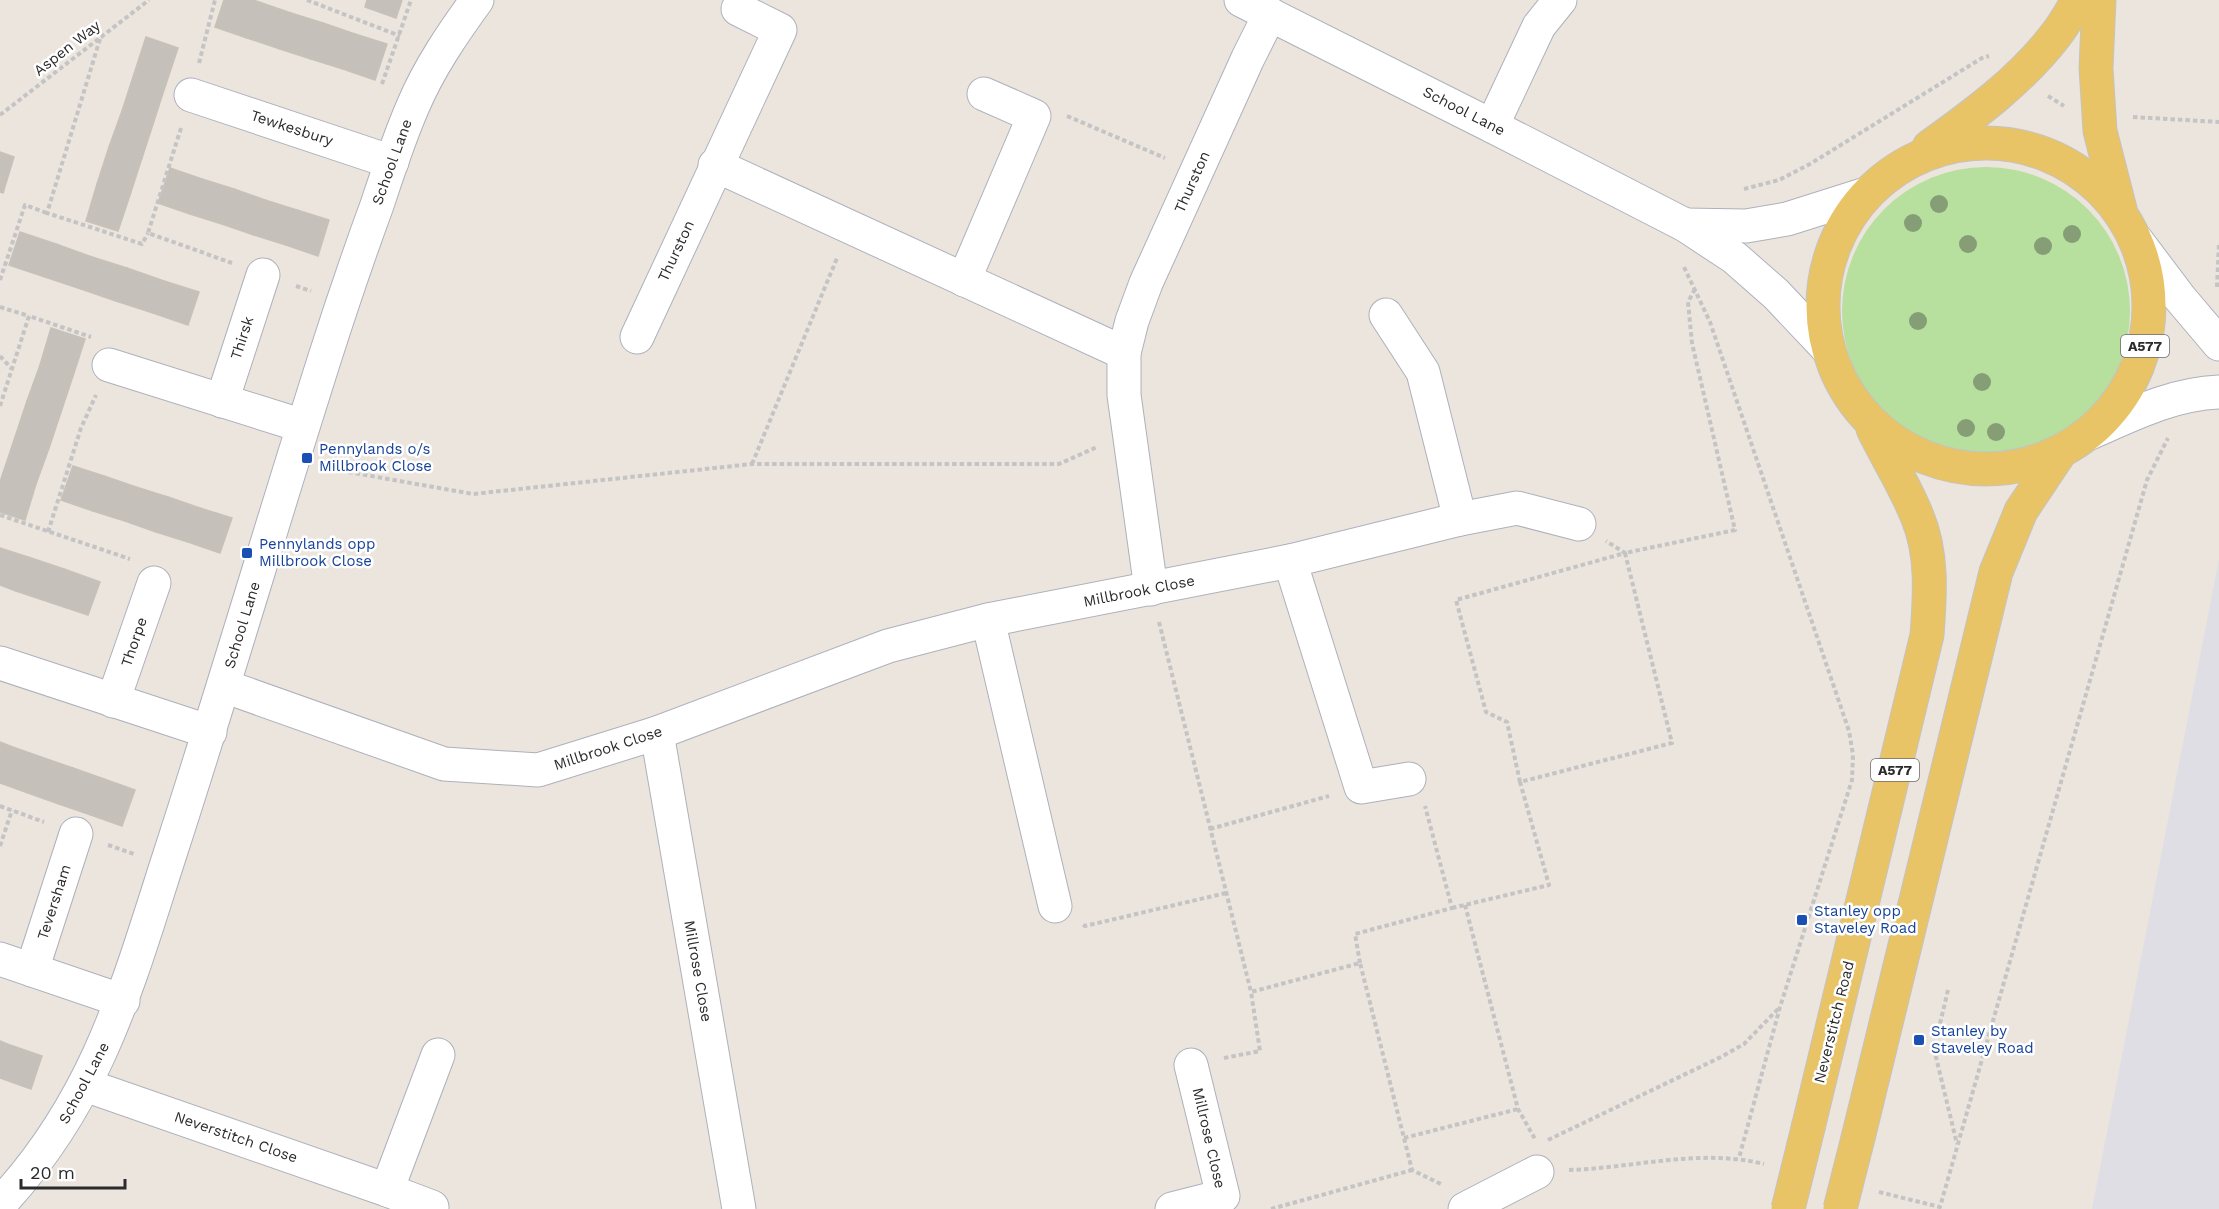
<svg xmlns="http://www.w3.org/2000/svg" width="2219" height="1209" font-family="'Work Sans',sans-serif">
	<rect width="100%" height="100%" fill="#ece5de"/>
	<path fill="#e0dee5" d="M 2219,559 L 2219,1209 L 2092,1209 Z"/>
	<circle fill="#b7df9e" cx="1986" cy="311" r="144"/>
	<g fill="#c5c0b9" stroke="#c7c1b8" stroke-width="1.5">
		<path d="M 224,0 L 253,0 L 259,2 L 247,38 L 215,27 Z"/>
		<path d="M 367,0 L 402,0 L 396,18 L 365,7 Z"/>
		<path d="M 259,2 L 291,13 L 280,49 L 247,38 Z"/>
		<path d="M 291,13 L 323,23 L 311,59 L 280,49 Z"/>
		<path d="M 323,23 L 355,34 L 343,69 L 311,59 Z"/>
		<path d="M 355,34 L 387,44 L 375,80 L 343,69 Z"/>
		<path d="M 146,37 L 178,48 L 166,84 L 134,74 Z"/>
		<path d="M 134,74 L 166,84 L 154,121 L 122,111 Z"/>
		<path d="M 122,111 L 154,121 L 142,158 L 109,147 Z"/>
		<path d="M 109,147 L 142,158 L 130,195 L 97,184 Z"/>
		<path d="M 0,152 L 14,157 L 3,193 L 0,192 Z"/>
		<path d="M 170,168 L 202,179 L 190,214 L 158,203 Z"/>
		<path d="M 202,179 L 234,189 L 222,224 L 190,214 Z"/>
		<path d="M 97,184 L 130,195 L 118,231 L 86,221 Z"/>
		<path d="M 234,189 L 265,200 L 254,235 L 222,224 Z"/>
		<path d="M 265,200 L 297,210 L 286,245 L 254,235 Z"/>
		<path d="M 297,210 L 329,220 L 318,256 L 286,245 Z"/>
		<path d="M 20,232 L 56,244 L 45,277 L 9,265 Z"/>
		<path d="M 56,244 L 92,257 L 81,289 L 45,277 Z"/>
		<path d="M 92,257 L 127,268 L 116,301 L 81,289 Z"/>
		<path d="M 127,268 L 164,281 L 153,313 L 116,301 Z"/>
		<path d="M 164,281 L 199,292 L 188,325 L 153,313 Z"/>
		<path d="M 51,328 L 85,339 L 73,376 L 40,365 Z"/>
		<path d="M 40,365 L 73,376 L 61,412 L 27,401 Z"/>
		<path d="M 27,401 L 61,412 L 49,448 L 15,437 Z"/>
		<path d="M 15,437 L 49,448 L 36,484 L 3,473 Z"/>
		<path d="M 73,466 L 104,476 L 93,511 L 61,500 Z"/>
		<path d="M 3,473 L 36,484 L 25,520 L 0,512 L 0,482 Z"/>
		<path d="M 104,476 L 136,487 L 125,521 L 93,511 Z"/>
		<path d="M 136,487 L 168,497 L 156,532 L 125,521 Z"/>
		<path d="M 168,497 L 200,508 L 188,542 L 156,532 Z"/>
		<path d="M 200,508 L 232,518 L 220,553 L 188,542 Z"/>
		<path d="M 0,548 L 28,557 L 16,591 L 0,585 Z"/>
		<path d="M 28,557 L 64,569 L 52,603 L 16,591 Z"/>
		<path d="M 64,569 L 100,582 L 88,615 L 52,603 Z"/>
		<path d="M 0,742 L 10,746 L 0,774 Z"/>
		<path d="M 10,746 L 41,757 L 28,793 L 0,783 L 0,774 Z"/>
		<path d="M 41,757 L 73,768 L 59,804 L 28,793 Z"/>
		<path d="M 73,768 L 104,779 L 91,815 L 59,804 Z"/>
		<path d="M 104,779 L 135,790 L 122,826 L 91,815 Z"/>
		<path d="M 0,1041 L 7,1044 L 0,1062 Z"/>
		<path d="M 7,1044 L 42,1056 L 31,1089 L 0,1078 L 0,1062 Z"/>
	</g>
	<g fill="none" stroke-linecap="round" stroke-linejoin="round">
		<g stroke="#aeb1bb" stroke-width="35">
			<g id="minor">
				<path d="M 1241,0 L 1492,126 L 1685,225 L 1735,258 L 1776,294 L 1827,348"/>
				<path d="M 191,95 L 392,162"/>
				<path d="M 1492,126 L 1539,26 L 1560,0"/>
				<path d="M 715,165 L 1124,353"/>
				<path d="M 1685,225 L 1746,226 L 1787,219 L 1866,194"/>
				<path d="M 2137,241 L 2180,298 L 2219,344"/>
				<path d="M 964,280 L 1034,116 L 984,94"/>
				<path d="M 1386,315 L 1423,372 L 1460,519"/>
				<path d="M 637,337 L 780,30 L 738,9"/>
				<path d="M 109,365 L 303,426"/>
				<path d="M 222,401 L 263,275"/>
				<path d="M 2090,433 C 2133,414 2172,394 2219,392"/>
				<path d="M 1290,561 L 1361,787 L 1409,779"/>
				<path d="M 1151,589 L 1124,395 L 1124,353 L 1132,321 L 1146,283 L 1248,58 L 1270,14"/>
				<path d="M 988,620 L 1055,906"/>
				<path d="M 0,663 L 210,732"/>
				<path d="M 224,686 L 444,764 L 538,770 L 657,733 L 888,646 L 988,620 L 1290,561 L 1460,519 L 1517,508 L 1579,524"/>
				<path d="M 113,701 L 154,583"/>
				<path d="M 657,733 L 739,1209"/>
				<path d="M 0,959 L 123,1001"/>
				<path d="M 32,970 L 76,834"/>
				<path d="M 85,1085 L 387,1190 L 432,1207"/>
				<path d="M 387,1190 L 438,1055"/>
				<path d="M 0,1204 C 98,1099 127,987 170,854 C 224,688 273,520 326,354 C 342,304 359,254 377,205 C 388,172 399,138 413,106 C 429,68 453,33 477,0"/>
				<path d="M 1172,1209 L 1223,1196 L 1191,1065"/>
				<path d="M 1465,1209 L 1537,1172"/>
			</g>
		</g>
		<g stroke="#c4c4c4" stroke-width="35">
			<g id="major">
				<path d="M 2099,0 L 2096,68 L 2100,131 L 2120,209"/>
				<circle cx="1986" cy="306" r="163"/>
				<path d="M 1929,147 C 1975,114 2020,81 2055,36 C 2064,25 2071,12 2078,0"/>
				<path d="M 1809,1124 L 1927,635 C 1930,596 1933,553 1917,516 C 1905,486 1887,458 1873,429"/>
				<path d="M 1859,1134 L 1996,572 L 2021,511 L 2059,454"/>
			</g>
		</g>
		<g stroke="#c4c4c4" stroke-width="4" stroke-dasharray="4.5 3" stroke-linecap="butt">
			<path d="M 307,0 L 400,36"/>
			<path d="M 100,39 L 47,213 L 142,244 L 148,233"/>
			<path d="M 199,63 L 215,0"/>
			<path d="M 382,84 L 411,0"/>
			<path d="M 2048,96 L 2064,106"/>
			<path d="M 0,115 L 149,0"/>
			<path d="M 1067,116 L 1165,158"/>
			<path d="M 2133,117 L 2219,122"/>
			<path d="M 181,128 L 148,233 L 232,263"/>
			<path d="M 1744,189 L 1779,180 L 1810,164 L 1982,58 L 1989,56"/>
			<path d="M 1684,267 L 1710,322 L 1849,731 L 1853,755 L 1852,780 L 1780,1007 L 1739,1158"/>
			<path d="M 0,280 L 25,205 L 47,213"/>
			<path d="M 296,286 L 311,291"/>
			<path d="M 2217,287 L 2219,243"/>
			<path d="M 0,307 L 29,316"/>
			<path d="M 0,356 L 12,369"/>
			<path d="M 0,406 L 29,316 L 91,337"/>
			<path d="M 752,464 L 837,258"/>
			<path d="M 326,468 L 473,494 L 752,464 L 1059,464 L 1097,447"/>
			<path d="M 0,515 L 130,559"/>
			<path d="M 48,532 L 81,428 L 96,395"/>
			<path d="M 1159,622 L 1251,992 L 1360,963 L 1412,1170 L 1443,1185"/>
			<path d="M 1520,782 L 1507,722 L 1486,712 L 1456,600 L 1625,553 L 1606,541"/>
			<path d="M 0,806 L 44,822"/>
			<path d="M 1210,829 L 1329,796"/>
			<path d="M 108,845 L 134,854"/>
			<path d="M 0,846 L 12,810"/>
			<path d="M 1465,905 L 1518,1109 L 1535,1139"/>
			<path d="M 1452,908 L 1549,885 L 1520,782 L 1672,743 L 1625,553 L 1735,530 L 1692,343 L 1688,302 L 1695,289"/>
			<path d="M 1083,925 L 1085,926 L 1226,893"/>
			<path d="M 1360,963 L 1355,934 L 1452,908 L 1425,806"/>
			<path d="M 1948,990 L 1934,1049 L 1957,1144"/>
			<path d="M 1224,1058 L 1260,1051 L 1251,992"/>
			<path d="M 1404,1138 L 1518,1109"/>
			<path d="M 1548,1140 L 1721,1057 L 1744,1044 L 1780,1007"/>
			<path d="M 1569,1170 C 1634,1168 1700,1148 1764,1164"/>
			<path d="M 1879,1192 L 1940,1207 L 2147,480 L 2168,438"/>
			<path d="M 1271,1209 L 1412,1170"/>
		</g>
		<use href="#minor" stroke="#fff" stroke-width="33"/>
		<use href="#major" stroke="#e8c467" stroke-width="33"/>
		<g stroke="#c4c4c4" stroke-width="35" stroke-linecap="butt">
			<g id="major-bridge">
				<path d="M 1788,1209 L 1809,1124"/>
				<path d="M 1840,1209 L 1859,1134"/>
			</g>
		</g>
		<use href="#major-bridge" stroke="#e8c467" stroke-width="33"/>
	</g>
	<g fill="#859e75">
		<circle cx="1939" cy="204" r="9"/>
		<circle cx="1913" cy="223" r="9"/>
		<circle cx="2072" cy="234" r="9"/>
		<circle cx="1968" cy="244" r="9"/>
		<circle cx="2043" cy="246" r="9"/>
		<circle cx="1918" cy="321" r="9"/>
		<circle cx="1982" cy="382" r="9"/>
		<circle cx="1966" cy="428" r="9"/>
		<circle cx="1996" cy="432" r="9"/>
	</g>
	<g fill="#1a4fb4" stroke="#fff" stroke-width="2">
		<rect x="301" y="452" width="12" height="12" rx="3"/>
		<rect x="241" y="547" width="12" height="12" rx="3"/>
		<rect x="1796" y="914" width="12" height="12" rx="3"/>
		<rect x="1913" y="1034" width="12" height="12" rx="3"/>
	</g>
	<g text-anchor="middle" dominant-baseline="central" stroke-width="5" stroke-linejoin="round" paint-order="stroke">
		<g fill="#fff" stroke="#6b6b6b" stroke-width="1.5">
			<rect x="2121" y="335" width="48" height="22" rx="4.5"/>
			<rect x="1871" y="759" width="48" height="22" rx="4.5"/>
		</g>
		<g font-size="14" font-weight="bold" fill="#2b2b2b">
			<text x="2145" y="346">A577</text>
			<text x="1895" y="770">A577</text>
		</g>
		<g font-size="15" fill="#2b2b2b" stroke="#fff">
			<text transform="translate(67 48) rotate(-38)">Aspen Way</text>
			<text transform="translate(1464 111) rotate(27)">School Lane</text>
			<text transform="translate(292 128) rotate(18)">Tewkesbury</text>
			<text transform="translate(392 162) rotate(-70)">School Lane</text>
			<text transform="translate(1192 182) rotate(-66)">Thurston</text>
			<text transform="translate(676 251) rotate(-65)">Thurston</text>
			<text transform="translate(242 338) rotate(-72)">Thirsk</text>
			<text transform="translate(1139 591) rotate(-11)">Millbrook Close</text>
			<text transform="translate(242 625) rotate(-73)">School Lane</text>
			<text transform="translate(134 642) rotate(-71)">Thorpe</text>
			<text transform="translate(608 748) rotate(-18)">Millbrook Close</text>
			<text transform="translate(54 902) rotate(-72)">Teversham</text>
			<text transform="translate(698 971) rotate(80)">Millrose Close</text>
			<text transform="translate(1834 1022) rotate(-76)">Neverstitch Road</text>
			<text transform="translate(84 1083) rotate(-62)">School Lane</text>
			<text transform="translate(236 1137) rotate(19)">Neverstitch Close</text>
			<text transform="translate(1209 1138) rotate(77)">Millrose Close</text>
		</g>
		<g font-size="15" fill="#164399" stroke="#fff" text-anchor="start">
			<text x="319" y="449">Pennylands o/s<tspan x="319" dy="17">Millbrook Close</tspan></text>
			<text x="259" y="544">Pennylands opp<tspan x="259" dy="17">Millbrook Close</tspan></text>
			<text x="1814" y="911">Stanley opp<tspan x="1814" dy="17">Staveley Road</tspan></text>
			<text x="1931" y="1031">Stanley by<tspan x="1931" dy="17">Staveley Road</tspan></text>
		</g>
	</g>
	<path d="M21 1179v9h104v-9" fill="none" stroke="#2b2b2b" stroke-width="3"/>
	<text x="30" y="1179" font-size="18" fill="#2b2b2b" stroke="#ffffff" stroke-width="4.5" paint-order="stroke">20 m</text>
</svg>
